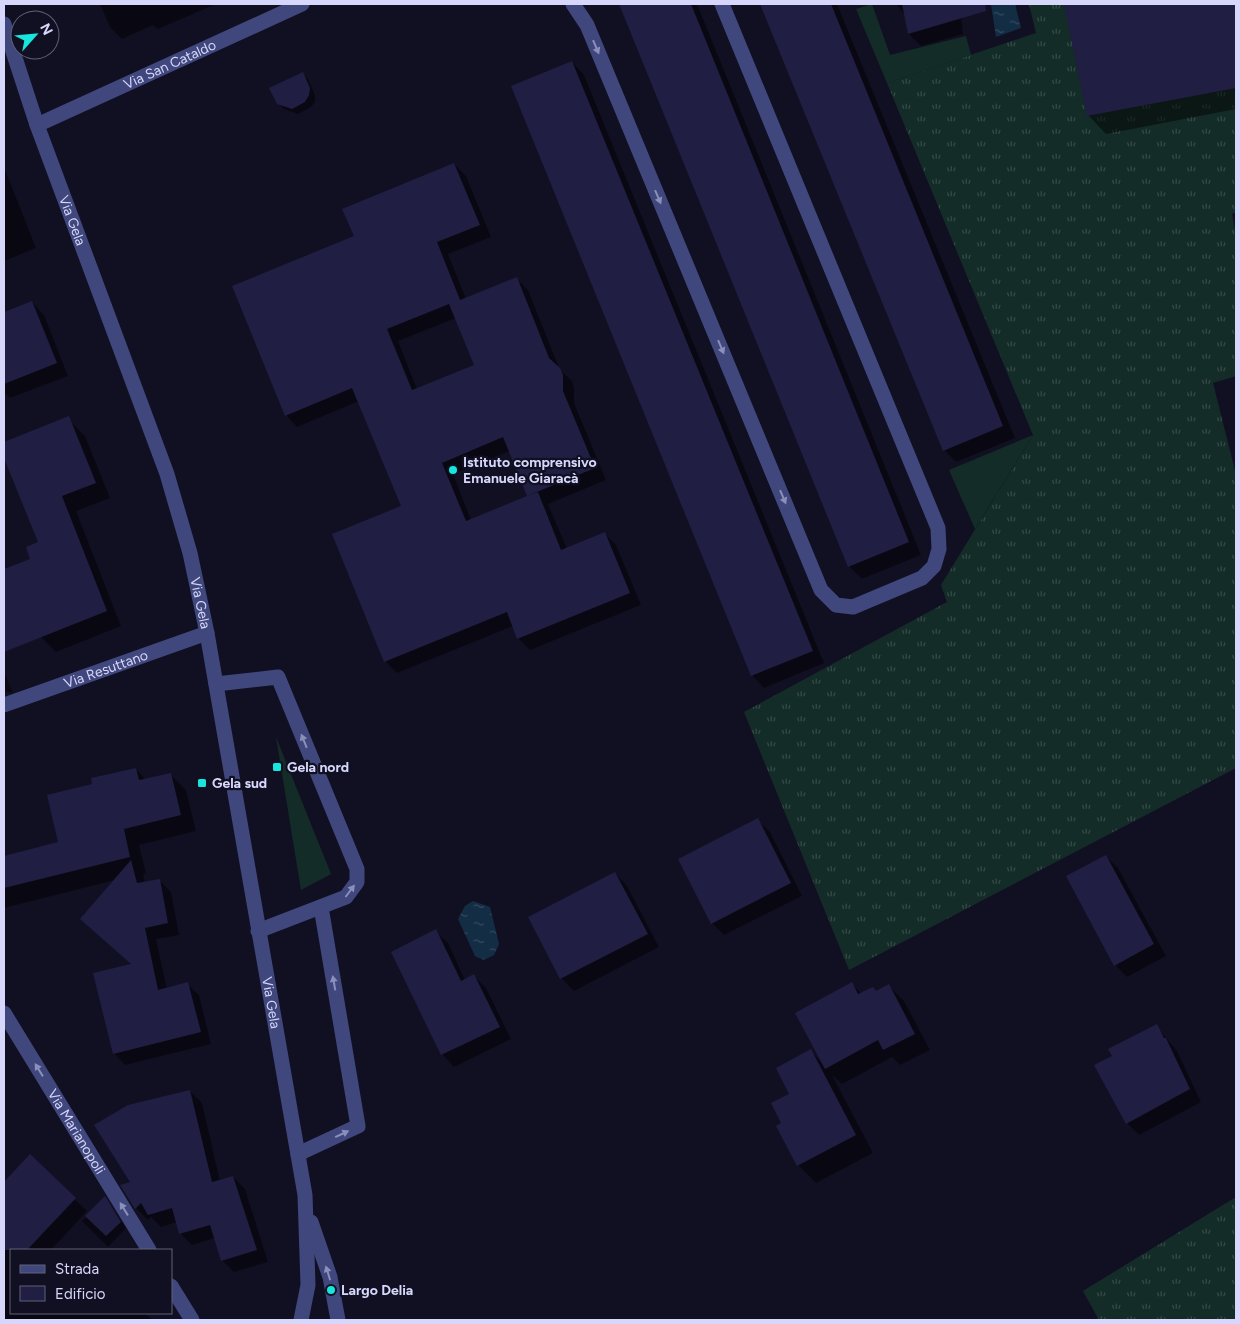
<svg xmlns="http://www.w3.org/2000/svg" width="1240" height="1324" font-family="Figtree,sans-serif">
	<defs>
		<pattern id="grass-tufts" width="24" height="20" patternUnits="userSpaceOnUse" patternTransform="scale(1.25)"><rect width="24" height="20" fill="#142c27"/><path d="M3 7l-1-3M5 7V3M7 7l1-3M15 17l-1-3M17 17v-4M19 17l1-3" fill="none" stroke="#354a47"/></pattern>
		<pattern id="water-ripples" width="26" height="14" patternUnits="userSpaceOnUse" patternTransform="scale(1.25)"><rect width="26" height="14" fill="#132d44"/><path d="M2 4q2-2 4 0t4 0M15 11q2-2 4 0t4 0" fill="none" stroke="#354b60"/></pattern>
	</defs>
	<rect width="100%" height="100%" fill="#111023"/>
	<g fill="url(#grass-tufts)">
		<path d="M 1029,4 L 1236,4 L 1236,212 L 1232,214 L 1236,236 L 1236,376 L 1213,383 L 1236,475 L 1236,768 L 849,970 L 744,712 L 947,602 L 941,585 L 1033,435 L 887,83 L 1036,33 Z"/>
		<path d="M 1236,1197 L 1236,1320 L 1099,1320 L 1083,1291 Z"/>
	</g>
	<g fill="#142c27">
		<path d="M 872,4 L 890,55 L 966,36 L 971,55 L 887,83 L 856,9 Z"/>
		<path d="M 1033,435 L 975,529 L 949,470 Z"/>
		<path d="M 276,737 L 331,874 L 301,890 Z"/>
	</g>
	<g fill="url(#water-ripples)">
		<path d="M 991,4 L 1015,4 L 1021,28 L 996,37 Z"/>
		<path d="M 473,901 L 490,907 L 499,944 L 494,955 L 484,960 L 475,956 L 458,919 L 465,906 Z"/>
	</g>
	<g fill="#0007" fill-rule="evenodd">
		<path d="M 100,4 L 216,4 L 158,29 L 153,25 L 122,39 L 110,27 Z"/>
		<path d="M 621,4 L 697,4 L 921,555 L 862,579 L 849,566 Z"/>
		<path d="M 762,4 L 837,4 L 1015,438 L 956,462 L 944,450 Z"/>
		<path d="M 896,4 L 960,4 L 963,34 L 921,46 L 909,34 L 906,16 Z"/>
		<path d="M 1066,4 L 1169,4 L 1174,33 L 1226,25 L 1236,35 L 1236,109 L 1106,134 L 1088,115 Z"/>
		<path d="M 572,62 L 584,75 L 824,663 L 764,688 L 752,675 Z"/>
		<path d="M 302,73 L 308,79 L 315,95 L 315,102 L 311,107 L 298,114 L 284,109 L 278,103 Z"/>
		<path d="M 454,164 L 466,176 L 491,237 L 448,254 L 466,299 L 516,278 L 528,290 L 560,370 L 572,381 L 574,388 L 574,403 L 606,480 L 548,504 L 567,549 L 605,534 L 616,545 L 641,605 L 530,650 L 518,638 L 513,626 L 397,673 L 385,661 L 334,535 L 402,507 L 359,401 L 297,427 L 286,415 L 355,237 ZM 456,318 L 475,365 L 417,389 L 398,341 ZM 510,451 L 529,496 L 471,520 L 453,474 Z"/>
		<path d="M 4,167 L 36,248 L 4,261 Z"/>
		<path d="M 32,302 L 44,315 L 68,376 L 10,398 L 4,392 L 4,313 Z"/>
		<path d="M 70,421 L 85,436 L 110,498 L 76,511 L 121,626 L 56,652 L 41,637 L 32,559 L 39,543 L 4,455 L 4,445 Z"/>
		<path d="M 4,672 L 13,693 L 4,691 Z"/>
		<path d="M 136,769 L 146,780 L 170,774 L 186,790 L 196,831 L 139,845 L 146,873 L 143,874 L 145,883 L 159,880 L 171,892 L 179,935 L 156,939 L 167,989 L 187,984 L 199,995 L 211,1044 L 125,1065 L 114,1053 L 132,965 L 93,930 L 115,880 L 4,908 L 4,857 L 59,843 L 94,785 Z"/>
		<path d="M 757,820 L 770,832 L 802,896 L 724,935 L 712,923 Z"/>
		<path d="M 1106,856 L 1118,868 L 1166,956 L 1127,977 L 1115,965 Z"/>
		<path d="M 615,873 L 627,886 L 659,947 L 574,991 L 561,978 L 530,917 Z"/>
		<path d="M 435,931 L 448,943 L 465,980 L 474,976 L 486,988 L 511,1039 L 454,1067 L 442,1054 L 392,952 Z"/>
		<path d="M 852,984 L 862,994 L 873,988 L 877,992 L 889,986 L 904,1001 L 930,1050 L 900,1065 L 892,1057 L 842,1084 L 832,1075 L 873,1153 L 816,1183 L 798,1165 L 783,1123 L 791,1094 L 811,1051 L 822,1063 Z"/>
		<path d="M 1156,1026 L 1177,1051 L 1201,1102 L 1139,1135 L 1127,1123 L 1114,1057 Z"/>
		<path d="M 190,1091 L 202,1103 L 220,1181 L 233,1177 L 245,1189 L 268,1262 L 234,1272 L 222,1260 L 215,1238 L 192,1245 L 180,1233 L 177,1222 L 161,1227 L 151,1217 L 148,1220 L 136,1208 L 132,1183 Z"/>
		<path d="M 30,1156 L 87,1211 L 51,1250 L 11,1250 L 11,1313 L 145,1313 L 153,1320 L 4,1320 L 4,1184 Z"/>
		<path d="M 105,1198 L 126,1228 L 108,1247 L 82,1221 Z"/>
	</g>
	<g fill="#201e42" fill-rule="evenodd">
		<path d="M 619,4 L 691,4 L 909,542 L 848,567 Z"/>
		<path d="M 760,4 L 831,4 L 1003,426 L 943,451 Z"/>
		<path d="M 902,4 L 985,4 L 986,11 L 908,34 Z"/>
		<path d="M 1064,4 L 1236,4 L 1236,88 L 1087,116 Z"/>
		<path d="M 572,61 L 813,651 L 751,676 L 511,86 Z"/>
		<path d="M 303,72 L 310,88 L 309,95 L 305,102 L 292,109 L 277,104 L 269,88 Z"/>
		<path d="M 454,163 L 480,225 L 437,242 L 460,300 L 517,277 L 549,358 L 560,368 L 563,375 L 563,391 L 595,468 L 527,496 L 538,492 L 561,550 L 605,532 L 630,593 L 517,639 L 507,612 L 384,662 L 332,534 L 401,506 L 352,388 L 285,416 L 232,286 L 354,236 L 342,209 ZM 449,304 L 474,365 L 412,390 L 387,329 ZM 503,437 L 527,496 L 466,521 L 442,463 Z"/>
		<path d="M 32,301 L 57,363 L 4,384 L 4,312 Z"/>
		<path d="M 69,416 L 96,483 L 62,496 L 107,611 L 4,652 L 4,569 L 30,559 L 26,547 L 38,542 L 4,458 L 4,442 Z"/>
		<path d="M 136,768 L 139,780 L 171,773 L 181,815 L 124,829 L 130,857 L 4,888 L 4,856 L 58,842 L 47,795 L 92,784 L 91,778 Z"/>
		<path d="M 758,818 L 791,883 L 711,924 L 678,859 Z"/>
		<path d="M 1106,855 L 1154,944 L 1114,966 L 1066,876 Z"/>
		<path d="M 131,860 L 137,883 L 160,879 L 168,923 L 145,928 L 158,990 L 188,982 L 201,1032 L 113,1054 L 93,973 L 131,964 L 80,919 Z"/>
		<path d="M 615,872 L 648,934 L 560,979 L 528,917 Z"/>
		<path d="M 436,929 L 461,981 L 474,974 L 500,1027 L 441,1055 L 391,952 Z"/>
		<path d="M 852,982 L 858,994 L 873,987 L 876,991 L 889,984 L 915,1034 L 883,1050 L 878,1040 L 825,1069 L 795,1013 Z"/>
		<path d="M 1157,1024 L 1164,1038 L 1166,1038 L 1190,1089 L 1126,1124 L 1094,1065 L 1112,1056 L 1108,1049 Z"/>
		<path d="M 811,1049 L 856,1135 L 797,1166 L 776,1126 L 781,1123 L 771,1103 L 789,1094 L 776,1068 Z"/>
		<path d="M 190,1090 L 212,1182 L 233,1176 L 257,1250 L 221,1261 L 210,1225 L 179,1234 L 172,1208 L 148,1215 L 141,1203 L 135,1209 L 120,1185 L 130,1182 L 94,1125 L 128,1105 Z"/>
		<path d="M 30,1154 L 76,1198 L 27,1250 L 4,1250 L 4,1182 Z"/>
		<path d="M 105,1196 L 121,1222 L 106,1236 L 85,1216 Z"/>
	</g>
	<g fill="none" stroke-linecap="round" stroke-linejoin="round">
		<g stroke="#40477d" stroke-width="15">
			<path d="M 573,4 L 587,25 L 821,590 L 836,605 L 853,607 L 922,578 L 934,566 L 939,549 L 938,528 L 722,4"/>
			<path id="s1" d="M 4,24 L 37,125 L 167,474 L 190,553 L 207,633 L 305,1195 L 308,1285 L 301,1320"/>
			<path id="s2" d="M 37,125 L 302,4"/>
			<path d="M 216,684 L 278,677 L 357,869 L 357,882 L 346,897 L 258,931"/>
			<path id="s3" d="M 4,705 L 207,633"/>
			<path id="s4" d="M 4,1013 L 149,1250"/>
			<path d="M 298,1154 L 358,1126 L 321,907"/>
			<path d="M 311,1222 L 330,1277 L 338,1320"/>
			<path d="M 171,1286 L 192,1320"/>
		</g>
	</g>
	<defs><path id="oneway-solid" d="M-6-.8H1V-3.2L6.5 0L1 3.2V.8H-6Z" transform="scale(1.25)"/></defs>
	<g fill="#8b8fbc">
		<use href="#oneway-solid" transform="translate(596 47) rotate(67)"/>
		<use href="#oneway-solid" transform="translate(658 197) rotate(67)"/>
		<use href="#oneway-solid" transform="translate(721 347) rotate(67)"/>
		<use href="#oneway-solid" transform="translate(783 497) rotate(67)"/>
		<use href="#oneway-solid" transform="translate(304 741) rotate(-112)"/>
		<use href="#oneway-solid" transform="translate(350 891) rotate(-53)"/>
		<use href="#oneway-solid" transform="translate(334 983) rotate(-100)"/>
		<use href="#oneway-solid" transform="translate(39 1070) rotate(-122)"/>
		<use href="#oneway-solid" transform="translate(342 1134) rotate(-25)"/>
		<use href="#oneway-solid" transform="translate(124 1209) rotate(-122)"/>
		<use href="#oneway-solid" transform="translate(328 1273) rotate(-107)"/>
	</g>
	<g fill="#17e6dc" stroke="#111023" stroke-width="2">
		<circle cx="453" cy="470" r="5"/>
		<rect x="272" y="762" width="10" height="10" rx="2.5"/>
		<rect x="197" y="778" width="10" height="10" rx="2.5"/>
		<circle cx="331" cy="1290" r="5"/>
	</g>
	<g text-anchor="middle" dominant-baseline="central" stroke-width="4.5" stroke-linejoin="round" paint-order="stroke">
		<g font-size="14" fill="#d6d7fb" stroke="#111023">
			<text stroke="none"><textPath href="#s2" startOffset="146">Via San Cataldo</textPath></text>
			<text stroke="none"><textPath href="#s1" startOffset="208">Via Gela</textPath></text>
			<text stroke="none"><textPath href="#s1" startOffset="612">Via Gela</textPath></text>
			<text stroke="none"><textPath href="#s3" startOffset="108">Via Resuttano</textPath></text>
			<text stroke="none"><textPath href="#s1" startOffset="1018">Via Gela</textPath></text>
			<text stroke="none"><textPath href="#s4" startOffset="139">Via Marianopoli</textPath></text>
		</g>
		<g font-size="14" font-weight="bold" fill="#d6d7fb" stroke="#111023" text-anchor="start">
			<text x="463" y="462">Istituto comprensivo<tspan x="463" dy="16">Emanuele Giaracà</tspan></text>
			<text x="287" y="767">Gela nord</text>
			<text x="212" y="783">Gela sud</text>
			<text x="341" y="1290">Largo Delia</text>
		</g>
	</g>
	<rect width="1240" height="1324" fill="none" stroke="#d6d7fb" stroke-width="10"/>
	<rect x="10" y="1249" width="162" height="65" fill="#111023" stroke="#606079"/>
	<rect x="20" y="1265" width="25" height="8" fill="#40477d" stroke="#606079"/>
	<text x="55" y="1274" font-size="15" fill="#d6d7fb">Strada</text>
	<rect x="20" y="1286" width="25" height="15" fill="#201e42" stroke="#606079"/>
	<text x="55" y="1299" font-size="15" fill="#d6d7fb">Edificio</text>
	<g transform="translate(35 35) rotate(63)"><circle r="24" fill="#111023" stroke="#606079"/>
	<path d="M0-4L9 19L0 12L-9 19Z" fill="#17e6dc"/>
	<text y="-8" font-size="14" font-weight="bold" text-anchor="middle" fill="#d6d7fb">N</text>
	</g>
</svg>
